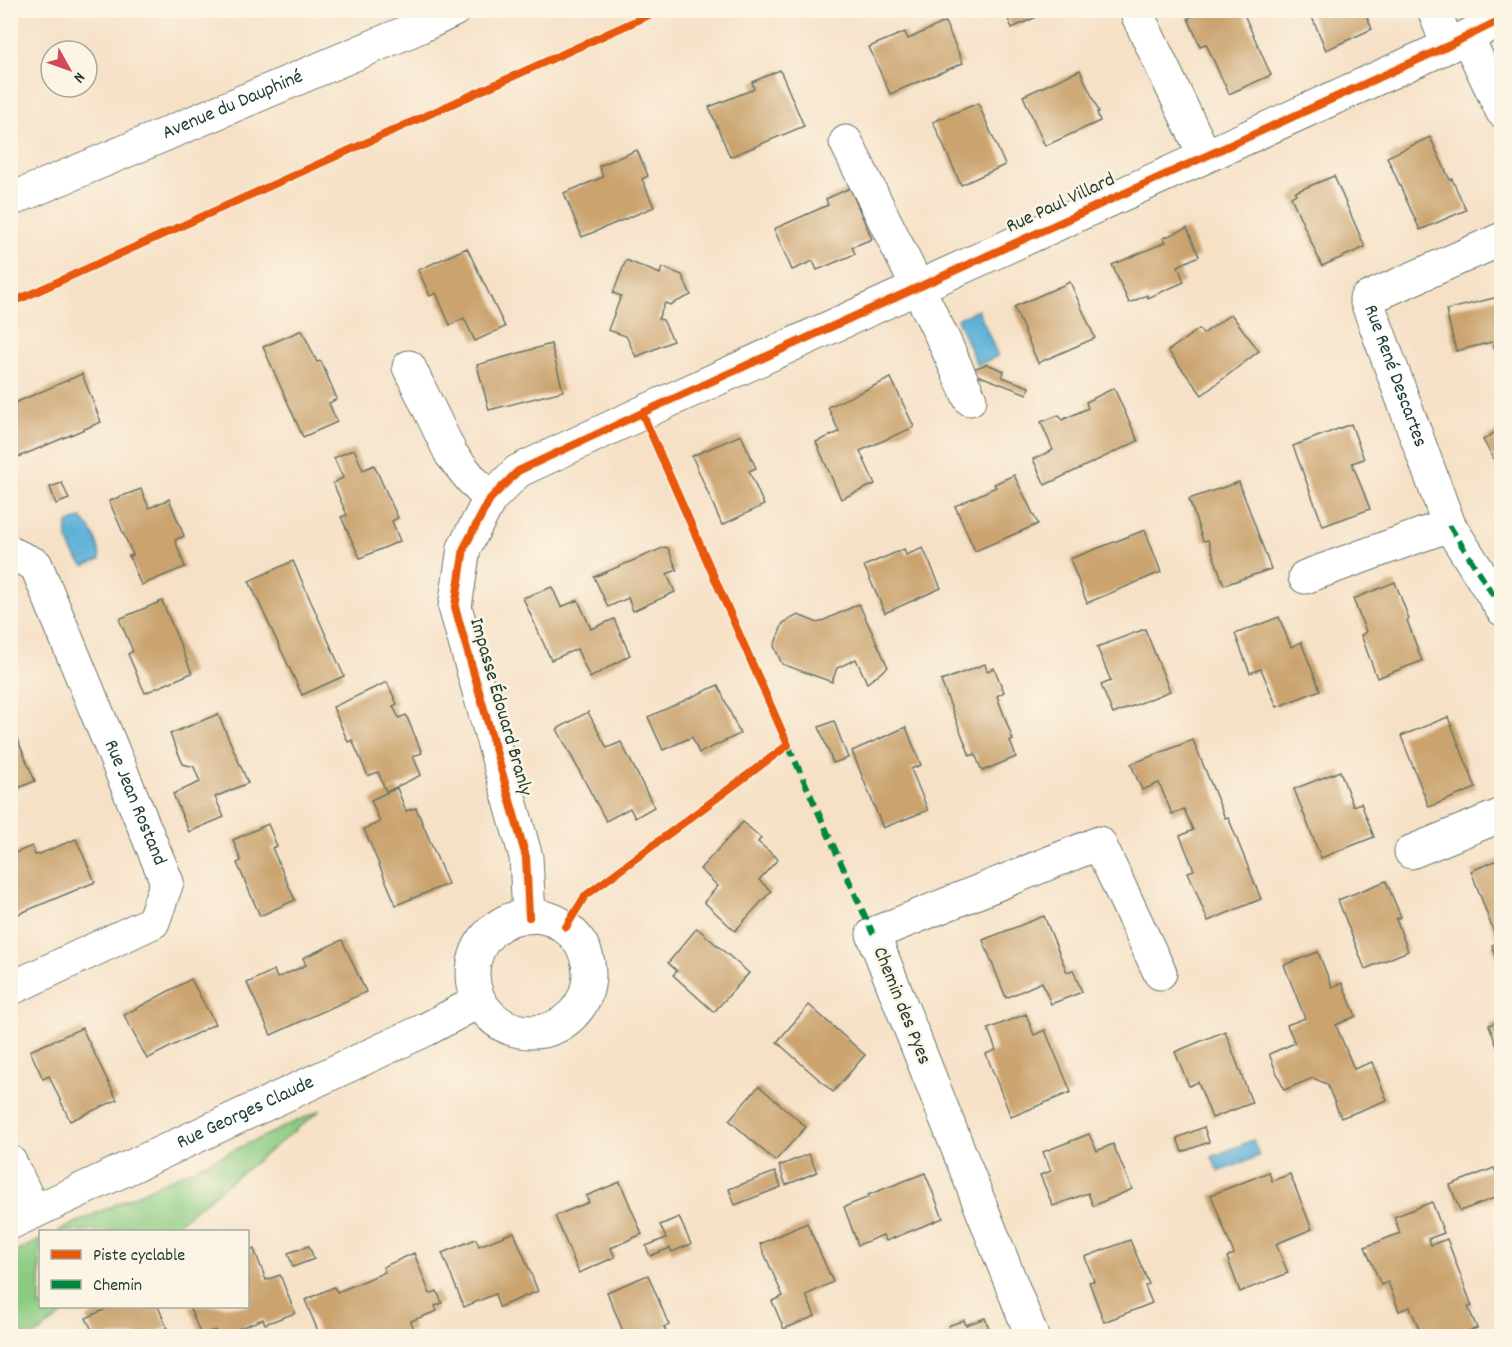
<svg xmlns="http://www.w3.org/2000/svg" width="1512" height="1347" font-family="Dekko,sans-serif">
	<rect width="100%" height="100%" fill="#fcf5e5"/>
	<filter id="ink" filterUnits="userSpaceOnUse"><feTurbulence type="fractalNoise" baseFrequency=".0167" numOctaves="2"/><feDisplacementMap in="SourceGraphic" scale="12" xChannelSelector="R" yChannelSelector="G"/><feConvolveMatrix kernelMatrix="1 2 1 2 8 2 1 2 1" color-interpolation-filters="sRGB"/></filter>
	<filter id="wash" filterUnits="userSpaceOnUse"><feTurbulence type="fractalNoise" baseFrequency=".008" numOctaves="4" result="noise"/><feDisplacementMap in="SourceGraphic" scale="24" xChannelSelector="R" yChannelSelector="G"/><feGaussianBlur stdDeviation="1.35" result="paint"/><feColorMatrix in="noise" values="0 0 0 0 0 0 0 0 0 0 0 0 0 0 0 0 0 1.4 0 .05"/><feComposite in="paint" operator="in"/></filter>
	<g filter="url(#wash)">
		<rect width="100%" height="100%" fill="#f6e1c7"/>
		<g fill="#8bcb82" stroke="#55845b" stroke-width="1.5">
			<path d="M 321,1110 L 168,1231 L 58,1231 Z"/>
			<path d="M 40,1240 L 40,1306 L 72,1307 L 34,1336 L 11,1336 L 11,1254 Z"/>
		</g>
		<g fill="#5db1d9" stroke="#3e7786" stroke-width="1.5">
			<path d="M 978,310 L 998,356 L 977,365 L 957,319 Z"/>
			<path d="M 81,518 C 93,530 99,542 100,559 L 100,560 L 84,566 C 72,554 65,540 67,524 Z"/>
			<path d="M 1253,1140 L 1259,1156 L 1218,1172 L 1212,1157 Z"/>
		</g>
		<g id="blocks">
			<g fill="#caa36e">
				<path d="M 1004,10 L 1052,10 L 1012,28 Z"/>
				<path d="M 1205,10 L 1242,10 L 1271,75 L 1229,94 L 1206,44 L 1200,46 L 1188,18 Z"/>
				<path d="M 1309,10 L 1364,10 L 1372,29 L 1326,50 Z"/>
				<path d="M 945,22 L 963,63 L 890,94 L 869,47 L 905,32 L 908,39 Z"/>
				<path d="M 780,70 L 804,126 L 730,157 L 709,107 L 754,89 L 752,82 Z"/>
				<path d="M 1080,70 L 1099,112 L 1097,112 L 1100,121 L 1045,146 L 1023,96 Z"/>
				<path d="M 978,103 L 1005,165 L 961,185 L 933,122 Z"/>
				<path d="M 1430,137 L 1450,180 L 1452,179 L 1466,210 L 1420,230 L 1387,157 Z"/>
				<path d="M 637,150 L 648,176 L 642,179 L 654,207 L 582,237 L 564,193 L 603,177 L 599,166 Z"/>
				<path d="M 1334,176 L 1365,247 L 1322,266 L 1291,197 L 1296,194 L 1295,192 Z"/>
				<path d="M 850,188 L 872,239 L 852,247 L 855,254 L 817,270 L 813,261 L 792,270 L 774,229 L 828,205 L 826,199 Z"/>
				<path d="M 1187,228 L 1199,256 L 1178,266 L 1184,282 L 1148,298 L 1147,295 L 1129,303 L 1112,265 L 1166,242 L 1163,238 Z"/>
				<path d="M 467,248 L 505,327 L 475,341 L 464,318 L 450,325 L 436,293 L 430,296 L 418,270 Z"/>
				<path d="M 626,260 L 660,274 L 662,267 L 682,275 L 691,295 L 670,305 L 665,303 L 658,319 L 663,320 L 673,341 L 636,357 L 626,336 L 608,330 L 621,296 L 613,293 Z"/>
				<path d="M 1070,282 L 1095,338 L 1038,363 L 1014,307 Z"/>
				<path d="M 1502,296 L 1502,350 L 1496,351 L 1492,342 L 1456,351 L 1446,310 Z"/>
				<path d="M 1231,314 L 1259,351 L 1202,395 L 1168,351 L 1199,329 L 1203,334 Z"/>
				<path d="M 302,330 L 317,362 L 321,361 L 337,399 L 329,403 L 337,422 L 303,437 L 263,347 Z"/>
				<path d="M 551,344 L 563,391 L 489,410 L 477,365 Z"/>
				<path d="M 987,364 L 1004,371 L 1002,377 L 1029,387 L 1027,394 L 967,371 Z"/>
				<path d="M 82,374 L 101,422 L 16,458 L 10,445 L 10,405 Z"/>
				<path d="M 891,378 L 914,427 L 860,451 L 875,484 L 841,499 L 816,442 L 839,432 L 828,407 Z"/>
				<path d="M 1114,388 L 1138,441 L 1045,485 L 1033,459 L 1053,450 L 1041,422 L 1059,415 L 1062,420 L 1088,408 L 1086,402 Z"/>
				<path d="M 1501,420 L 1502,420 L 1502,473 L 1483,440 L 1497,431 Z"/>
				<path d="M 1351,424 L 1364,459 L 1352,463 L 1370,509 L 1323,526 L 1293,446 Z"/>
				<path d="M 741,435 L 756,468 L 749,471 L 764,505 L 722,525 L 692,456 Z"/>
				<path d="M 354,449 L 363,470 L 374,465 L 398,518 L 392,521 L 400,541 L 360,558 L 341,517 L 347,515 L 333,483 L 343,478 L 334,458 Z"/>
				<path d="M 1014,475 L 1038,524 L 975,551 L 955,506 L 996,487 L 994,484 Z"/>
				<path d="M 1239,482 L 1271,569 L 1224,585 L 1208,540 L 1203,541 L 1189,499 Z"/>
				<path d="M 62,483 L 69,499 L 56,504 L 50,487 Z"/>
				<path d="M 141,489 L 149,508 L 169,499 L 184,536 L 175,540 L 185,567 L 141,585 L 129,556 L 133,555 L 109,501 Z"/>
				<path d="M 1145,530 L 1161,572 L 1087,603 L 1070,559 Z"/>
				<path d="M 665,547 L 668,548 L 677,570 L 667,574 L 675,592 L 633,611 L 628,598 L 608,607 L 594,577 Z"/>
				<path d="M 923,548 L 941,588 L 885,613 L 864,566 L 904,549 L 906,555 Z"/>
				<path d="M 293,561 L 344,676 L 302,695 L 249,581 Z"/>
				<path d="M 1395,582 L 1409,619 L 1407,620 L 1422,661 L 1377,678 L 1361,635 L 1366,632 L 1353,599 Z"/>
				<path d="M 552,587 L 561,607 L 578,600 L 591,629 L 614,619 L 630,655 L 590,678 L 577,649 L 551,660 L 523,598 Z"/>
				<path d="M 162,601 L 192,673 L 145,693 L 128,654 L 133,651 L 119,619 Z"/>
				<path d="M 859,604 L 888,667 L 867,683 L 856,659 L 837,668 L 832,682 L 782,664 L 774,646 L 783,623 L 798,615 L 818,623 Z"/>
				<path d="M 1279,617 L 1291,647 L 1301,642 L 1320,690 L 1277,707 L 1261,669 L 1250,673 L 1235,634 Z"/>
				<path d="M 1145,629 L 1170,691 L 1113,714 L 1101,685 L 1111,681 L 1097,647 Z"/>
				<path d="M 985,664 L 987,671 L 994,668 L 1004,692 L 997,696 L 1013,740 L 1010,741 L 1016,757 L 982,771 L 975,754 L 970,756 L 941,681 Z"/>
				<path d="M 387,682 L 397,704 L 393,706 L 399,718 L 406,715 L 422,753 L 413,756 L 421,775 L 386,792 L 378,772 L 368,776 L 352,740 L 348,742 L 333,707 Z"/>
				<path d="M 718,685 L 740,734 L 699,753 L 692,737 L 663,750 L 648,717 Z"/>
				<path d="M 588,712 L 607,748 L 621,742 L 654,807 L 635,818 L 630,808 L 606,821 L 557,729 Z"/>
				<path d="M 218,714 L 248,783 L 215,797 L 224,817 L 189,832 L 173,794 L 200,782 L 194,767 L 183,764 L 170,734 Z"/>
				<path d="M 1448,717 L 1476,788 L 1429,807 L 1401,736 Z"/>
				<path d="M 834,721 L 848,758 L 833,763 L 819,727 Z"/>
				<path d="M 906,727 L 921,765 L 911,769 L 928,810 L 883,828 L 852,751 Z"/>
				<path d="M 16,736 L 35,781 L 11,791 L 15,801 L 10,803 L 10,738 Z"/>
				<path d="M 1193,740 L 1225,818 L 1228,817 L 1261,899 L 1208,921 L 1188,872 L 1194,870 L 1180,836 L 1193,830 L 1184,809 L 1172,814 L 1159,783 L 1142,790 L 1131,764 Z"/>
				<path d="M 1340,771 L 1353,806 L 1361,803 L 1374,837 L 1321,858 L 1294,789 Z"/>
				<path d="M 397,788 L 406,811 L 416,808 L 448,884 L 396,905 L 364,829 L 380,822 L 371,800 Z"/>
				<path d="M 743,822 L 761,838 L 758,842 L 778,859 L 759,880 L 771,891 L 735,931 L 704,902 L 718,886 L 700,869 Z"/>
				<path d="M 268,824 L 277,846 L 272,848 L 295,900 L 260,916 L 237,863 L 241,861 L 233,840 Z"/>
				<path d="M 76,839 L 95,882 L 16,915 L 10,903 L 10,855 L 32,846 L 35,855 L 37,855 Z"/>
				<path d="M 1502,858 L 1502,968 L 1500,969 L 1492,945 L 1498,943 L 1471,871 Z"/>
				<path d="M 1386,881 L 1401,917 L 1396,919 L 1408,951 L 1365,969 L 1338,900 Z"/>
				<path d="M 1044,916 L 1067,972 L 1073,970 L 1082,992 L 1051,1004 L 1042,982 L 1006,998 L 983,940 Z"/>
				<path d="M 697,928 L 749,973 L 714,1012 L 673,975 L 677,971 L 668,963 Z"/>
				<path d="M 342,940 L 366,992 L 271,1035 L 247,983 L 274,970 L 277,978 L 306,965 L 303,958 Z"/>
				<path d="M 1318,952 L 1332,987 L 1342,983 L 1356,1016 L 1336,1025 L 1354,1069 L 1372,1062 L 1387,1100 L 1341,1118 L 1327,1084 L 1313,1078 L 1284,1090 L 1269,1054 L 1295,1043 L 1287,1025 L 1305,1018 L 1284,965 Z"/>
				<path d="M 191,979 L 215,1024 L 147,1059 L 124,1015 Z"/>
				<path d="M 809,1005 L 865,1055 L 833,1092 L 777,1042 Z"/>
				<path d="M 1026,1014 L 1034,1035 L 1045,1030 L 1071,1092 L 1011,1117 L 986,1054 L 996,1050 L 988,1029 Z"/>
				<path d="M 1502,1020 L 1502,1058 L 1501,1058 L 1489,1025 Z"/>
				<path d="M 82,1028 L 117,1100 L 70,1121 L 49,1076 L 43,1079 L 30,1051 Z"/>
				<path d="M 1225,1031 L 1252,1103 L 1212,1118 L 1198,1082 L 1189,1086 L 1175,1052 Z"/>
				<path d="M 759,1086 L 806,1127 L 775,1161 L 729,1120 Z"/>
				<path d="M 1204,1127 L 1209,1142 L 1182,1152 L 1177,1138 Z"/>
				<path d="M 1089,1134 L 1097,1151 L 1113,1144 L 1132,1189 L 1093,1206 L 1088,1193 L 1053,1206 L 1040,1175 L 1051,1171 L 1043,1152 Z"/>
				<path d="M 809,1154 L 817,1172 L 786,1185 L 779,1166 Z"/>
				<path d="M 1494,1168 L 1502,1186 L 1502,1195 L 1460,1211 L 1450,1185 Z"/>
				<path d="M 775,1172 L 781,1187 L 735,1205 L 729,1189 Z"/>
				<path d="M 1269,1172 L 1272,1181 L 1290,1174 L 1312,1229 L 1276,1244 L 1288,1273 L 1240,1292 L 1227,1257 L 1234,1254 L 1211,1195 Z"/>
				<path d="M 925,1173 L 943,1218 L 886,1241 L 883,1235 L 858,1245 L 844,1207 L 869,1197 L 868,1195 Z"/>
				<path d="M 620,1182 L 642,1234 L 611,1248 L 615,1257 L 579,1273 L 555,1216 L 589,1202 L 586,1196 Z"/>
				<path d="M 1432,1202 L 1444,1233 L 1428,1239 L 1431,1245 L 1447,1239 L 1472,1306 L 1468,1307 L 1477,1328 L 1463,1333 L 1464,1336 L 1422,1336 L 1410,1307 L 1399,1311 L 1388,1282 L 1381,1285 L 1365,1247 L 1400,1233 L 1394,1217 Z"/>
				<path d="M 679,1217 L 691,1244 L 672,1252 L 670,1248 L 650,1256 L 646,1246 L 666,1238 L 660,1225 Z"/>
				<path d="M 807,1223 L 833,1282 L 806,1295 L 815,1316 L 784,1329 L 772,1301 L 783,1296 L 760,1244 Z"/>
				<path d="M 514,1232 L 538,1291 L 499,1307 L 495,1294 L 464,1307 L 442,1253 L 476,1239 L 479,1246 Z"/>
				<path d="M 1130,1240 L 1149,1284 L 1145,1286 L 1152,1303 L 1104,1322 L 1089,1282 L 1094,1281 L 1085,1257 Z"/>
				<path d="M 309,1246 L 314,1259 L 293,1267 L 288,1253 Z"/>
				<path d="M 254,1249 L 266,1280 L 280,1275 L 295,1313 L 265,1324 L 263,1319 L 219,1336 L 215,1330 L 201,1335 L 189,1306 L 248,1306 L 248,1252 Z"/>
				<path d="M 414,1253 L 430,1294 L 437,1291 L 442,1303 L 435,1306 L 437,1311 L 411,1321 L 414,1330 L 397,1336 L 320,1336 L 305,1300 L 334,1287 L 337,1292 L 362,1282 L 385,1272 L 383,1267 Z"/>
				<path d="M 648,1275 L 669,1325 L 664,1327 L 668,1336 L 625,1336 L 607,1292 Z"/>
				<path d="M 112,1306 L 158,1306 L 167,1328 L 145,1336 L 95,1336 L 86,1318 Z"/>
				<path d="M 985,1318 L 992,1336 L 938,1336 L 950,1331 L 948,1326 L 964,1320 L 966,1325 Z"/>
			</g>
		</g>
	</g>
	<g filter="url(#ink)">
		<use href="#blocks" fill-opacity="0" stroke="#6a7667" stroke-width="1.5"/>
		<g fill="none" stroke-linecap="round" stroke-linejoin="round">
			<g stroke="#6a7667" stroke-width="35">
				<g id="street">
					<path d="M 1434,10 L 1448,46"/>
					<path d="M 1138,16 L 1205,156"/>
					<path d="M 1467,37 L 1502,111"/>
					<path d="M 846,142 L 945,343 L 970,399"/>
					<path id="s1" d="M 1502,239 L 1366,299 L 1449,525 L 1502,609"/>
					<path d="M 409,367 L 451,454 L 471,479 L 490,499"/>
					<path id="s2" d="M 10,553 L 36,565 L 167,882 L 153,922 L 10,989"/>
					<path d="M 1305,577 L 1449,525"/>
					<path d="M 1411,852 L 1502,815"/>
					<circle cx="531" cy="974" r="58"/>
					<path d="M 529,917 L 526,857 L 455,607 L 464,548 L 490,499 L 518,471 L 642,413 L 1448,46 L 1502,19"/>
					<path d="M 10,1162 L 34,1212"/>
					<path id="s3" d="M 10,1223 L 427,1029 L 479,1001"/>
					<path d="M 1032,1336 L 873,934 L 1099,843 L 1160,973"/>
				</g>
			</g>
			<g stroke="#6a7667" stroke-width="35">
				<g id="secondary">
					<path id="s4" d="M 10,200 L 419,27 L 454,10"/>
				</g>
			</g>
			<use href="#street" stroke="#fff" stroke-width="33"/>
			<use href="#secondary" stroke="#fff" stroke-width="33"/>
			<g stroke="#00873e" stroke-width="6" stroke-dasharray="12 6" stroke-linecap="butt">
				<path d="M 1449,525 L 1502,609"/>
				<path d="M 788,745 L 873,934"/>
			</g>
			<g stroke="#fcf5e5" stroke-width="11">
				<g id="cycleway">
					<path d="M 10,302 L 22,298 L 660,10"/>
					<path d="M 529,917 L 526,857 L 455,607 L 464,548 L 490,499 L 518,471 L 642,413 L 1448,46 L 1502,19"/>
					<path d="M 566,927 L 585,896 L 788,745 L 642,413"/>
				</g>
			</g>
			<use href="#cycleway" stroke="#e8590c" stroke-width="8"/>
		</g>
	</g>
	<g text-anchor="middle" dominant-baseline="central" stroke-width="5" stroke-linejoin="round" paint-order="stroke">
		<g font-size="20" fill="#1f3d34" stroke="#fcf5e5">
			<text stroke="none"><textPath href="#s4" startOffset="242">Avenue du Dauphiné</textPath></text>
			<text transform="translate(1061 204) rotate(-25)">Rue Paul Villard</text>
			<text stroke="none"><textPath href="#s1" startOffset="231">Rue René Descartes</textPath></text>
			<text transform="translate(500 707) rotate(74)">Impasse Édouard Branly</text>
			<text stroke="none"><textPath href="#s2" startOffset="286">Rue Jean Rostand</textPath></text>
			<text transform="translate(901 1006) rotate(68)">Chemin des Pyes</text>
			<text stroke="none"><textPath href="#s3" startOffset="260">Rue Georges Claude</textPath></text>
		</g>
	</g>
	<rect width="1512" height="1347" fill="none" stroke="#fcf5e5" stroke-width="36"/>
	<rect x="39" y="1230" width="210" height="78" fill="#fcf5e5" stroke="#a4ab9e" stroke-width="1.5"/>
	<rect x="51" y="1250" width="30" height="9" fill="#e8590c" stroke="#a4ab9e" stroke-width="1.5"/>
	<text x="93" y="1260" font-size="18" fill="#1f3d34">Piste cyclable</text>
	<rect x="51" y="1280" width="30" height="9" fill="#00873e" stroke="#a4ab9e" stroke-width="1.5"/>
	<text x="93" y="1290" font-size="18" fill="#1f3d34">Chemin</text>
	<g transform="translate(69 69) rotate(130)"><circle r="28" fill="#fcf5e5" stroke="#a4ab9e" stroke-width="1.5"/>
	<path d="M0-4.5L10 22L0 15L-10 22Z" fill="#d1495b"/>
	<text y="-9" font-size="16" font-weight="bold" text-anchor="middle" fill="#1f3d34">N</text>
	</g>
</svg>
